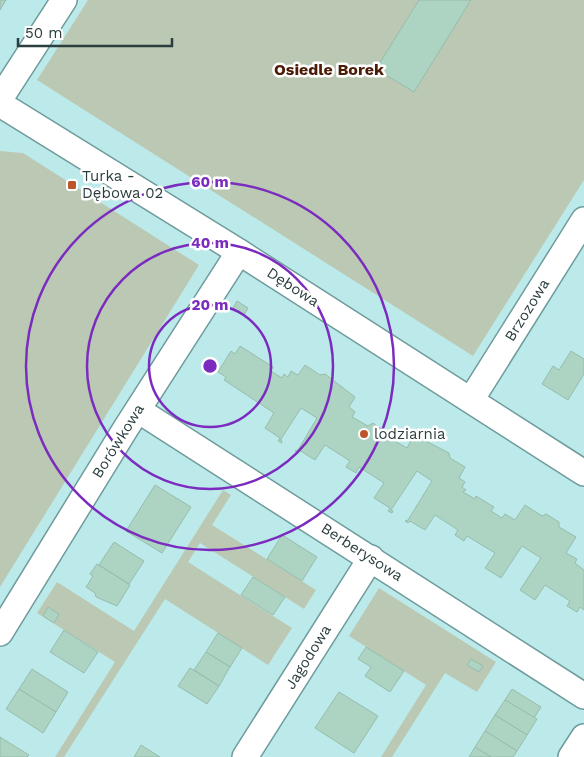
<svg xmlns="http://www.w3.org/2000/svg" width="584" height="757" font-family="'Work Sans',sans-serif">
	<rect width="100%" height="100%" fill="#bceaeb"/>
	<g fill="#bbc9b4">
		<path d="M 88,0 L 584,0 L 584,180 L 473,356 L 37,80 Z"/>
		<path d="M 0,151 L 23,153 L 199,265 L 0,587 Z"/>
		<path d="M 223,490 L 231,495 L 212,525 L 316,590 L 304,609 L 200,543 L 188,562 L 292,628 L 268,665 L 165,599 L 64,757 L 55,757 L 115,662 L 37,613 L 57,582 L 134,631 Z"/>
		<path d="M 379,588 L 496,662 L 477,692 L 445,673 L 392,757 L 381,757 L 426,685 L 349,636 Z"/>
	</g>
	<g fill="#add4c3" stroke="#96bcac">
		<path d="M 0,0 L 6,0 L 0,10 Z"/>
		<path d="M 419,0 L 471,0 L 414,92 L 376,69 Z"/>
		<path d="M 237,301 L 248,308 L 244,315 L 233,308 Z"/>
		<path d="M 240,346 L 273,367 L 271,371 L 282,378 L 284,374 L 288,377 L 291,371 L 298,375 L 305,365 L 320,375 L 325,374 L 355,397 L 349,407 L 355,412 L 352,417 L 368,426 L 373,423 L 383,430 L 384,435 L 407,448 L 414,435 L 449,453 L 450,458 L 465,467 L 459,478 L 465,482 L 462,487 L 466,490 L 463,492 L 475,499 L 476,496 L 494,507 L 491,511 L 502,518 L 505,514 L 515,520 L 525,505 L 542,516 L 546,514 L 559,522 L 559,527 L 576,537 L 566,553 L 577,559 L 575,563 L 584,570 L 584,610 L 580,607 L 577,612 L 567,606 L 570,601 L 545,585 L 535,600 L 520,590 L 541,558 L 522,546 L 501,578 L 485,568 L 495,553 L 467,536 L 464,541 L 455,535 L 458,530 L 435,515 L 425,530 L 410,521 L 408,523 L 405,521 L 408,520 L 432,481 L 417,471 L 391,510 L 393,511 L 392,513 L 388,511 L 390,508 L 374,498 L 384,483 L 359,467 L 356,473 L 346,467 L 350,461 L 325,445 L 315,460 L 299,450 L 298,453 L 295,451 L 298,450 L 317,418 L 301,408 L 281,439 L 282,443 L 278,441 L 280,438 L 265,428 L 274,413 L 224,380 L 226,377 L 218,372 L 231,351 L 235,354 Z"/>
		<path d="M 571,351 L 584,359 L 584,374 L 568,400 L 542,384 L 553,366 L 559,370 Z"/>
		<path d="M 155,485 L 191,507 L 162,553 L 126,531 Z"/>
		<path d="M 282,535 L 317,557 L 302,581 L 267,559 Z"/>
		<path d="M 114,542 L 144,561 L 129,584 L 99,565 Z"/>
		<path d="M 97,564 L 130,585 L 117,606 L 96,597 L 95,593 L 86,587 L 93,576 L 90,574 Z"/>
		<path d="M 253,577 L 285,597 L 273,615 L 241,595 Z"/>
		<path d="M 48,607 L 59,614 L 54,623 L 43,616 Z"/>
		<path d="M 64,630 L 98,652 L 84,673 L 50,652 Z"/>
		<path d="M 218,633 L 242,648 L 230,667 L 206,652 Z"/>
		<path d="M 366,647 L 404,671 L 390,692 L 365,676 L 371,667 L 358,659 Z"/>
		<path d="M 206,652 L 230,667 L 219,686 L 194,670 Z"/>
		<path d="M 471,659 L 483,666 L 479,672 L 467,665 Z"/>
		<path d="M 190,668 L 219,686 L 207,704 L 178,686 Z"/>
		<path d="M 32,669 L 68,692 L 56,712 L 19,689 Z"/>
		<path d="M 19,689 L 56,712 L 43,733 L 6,709 Z"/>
		<path d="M 512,689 L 541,707 L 534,718 L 505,700 Z"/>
		<path d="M 339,692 L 378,716 L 354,753 L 315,728 Z"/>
		<path d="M 505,700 L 537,719 L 527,735 L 495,715 Z"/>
		<path d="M 495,715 L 527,735 L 517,751 L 485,731 Z"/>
		<path d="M 485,731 L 517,751 L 513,757 L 491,757 L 475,747 Z"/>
		<path d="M 0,737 L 29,755 L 27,757 L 0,757 Z"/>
		<path d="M 141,745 L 160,757 L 134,757 Z"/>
		<path d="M 475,747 L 491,757 L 469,757 Z"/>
	</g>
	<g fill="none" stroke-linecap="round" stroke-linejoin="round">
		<g stroke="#6f9b9c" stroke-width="28">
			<g id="minor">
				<path d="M 0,99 L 64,0"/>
				<path d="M 0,104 L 239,252 L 584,473"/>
				<path d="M 471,400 L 584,220"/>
				<path d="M 138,410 L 584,696"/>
				<path d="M 0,633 L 126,428 L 239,252"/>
				<path d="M 245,757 L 371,558"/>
				<path d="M 571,757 L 584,737"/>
			</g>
		</g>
		<use href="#minor" stroke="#fff" stroke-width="25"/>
	</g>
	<g fill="none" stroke="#7b2cbf" stroke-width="2.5">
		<circle cx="210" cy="366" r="61"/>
		<circle cx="210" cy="366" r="123"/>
		<circle cx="210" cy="366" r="184"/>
	</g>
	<g fill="#bc552a" stroke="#fff" stroke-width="2">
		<rect x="67" y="180" width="10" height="10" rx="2.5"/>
		<circle cx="364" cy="434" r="5"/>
	</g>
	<g text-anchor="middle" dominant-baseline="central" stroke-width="5" stroke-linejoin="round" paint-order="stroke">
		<g font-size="15" fill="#2b3d3e" stroke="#fff" text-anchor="start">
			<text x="82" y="176">Turka -<tspan x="82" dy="17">Dębowa 02</tspan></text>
			<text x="374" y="434">lodziarnia</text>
		</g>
		<g font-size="15" fill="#2b3d3e" stroke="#fff">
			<text transform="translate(293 287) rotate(33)">Dębowa</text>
			<text transform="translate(527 310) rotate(-58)">Brzozowa</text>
			<text transform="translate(118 441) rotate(-58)">Borówkowa</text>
			<text transform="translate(362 552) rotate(33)">Berberysowa</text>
			<text transform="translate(308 657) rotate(-58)">Jagodowa</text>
		</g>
		<g font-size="16" font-weight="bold" fill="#4c1b06" stroke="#fff">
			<text x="329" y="69">Osiedle Borek</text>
		</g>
	</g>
	<circle cx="210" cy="366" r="8" fill="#7b2cbf" stroke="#fff" stroke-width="2.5"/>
	<g font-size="15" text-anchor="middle" font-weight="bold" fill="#7b2cbf" stroke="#fff" stroke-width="5" stroke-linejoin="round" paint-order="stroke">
		<text x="210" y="187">60 m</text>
		<text x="210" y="248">40 m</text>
		<text x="210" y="310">20 m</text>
	</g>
	<path d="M18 38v8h154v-8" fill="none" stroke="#2b3d3e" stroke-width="2.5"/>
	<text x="25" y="38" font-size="15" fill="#2b3d3e" stroke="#ffffff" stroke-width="4" paint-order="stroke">50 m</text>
</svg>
